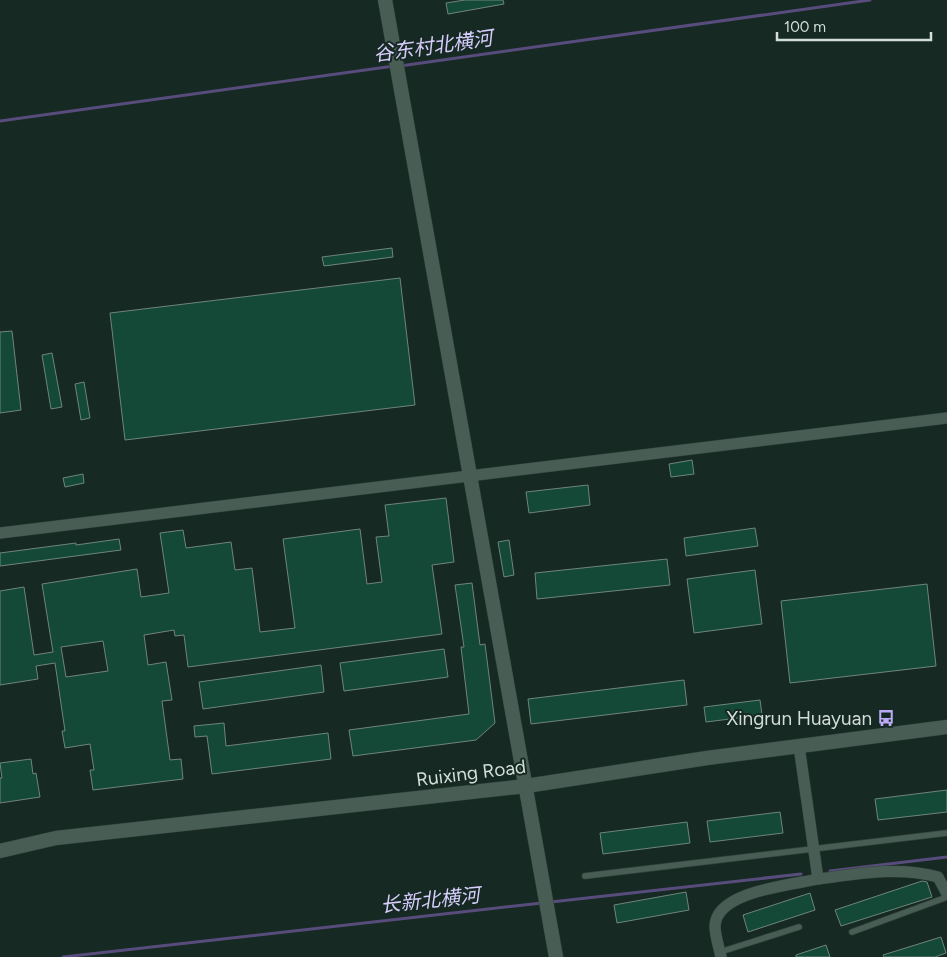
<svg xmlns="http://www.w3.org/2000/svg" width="947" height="957" font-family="Figtree,'Noto Sans SC',sans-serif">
	<rect width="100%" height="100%" fill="#162922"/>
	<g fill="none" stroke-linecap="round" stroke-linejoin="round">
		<g stroke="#584c7d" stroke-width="3">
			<path d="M 400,66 L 870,0"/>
			<path d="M 0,121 L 394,66"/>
			<path d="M 830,871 L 947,857"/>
			<path d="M 551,902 L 801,874"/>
			<path d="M 63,957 L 542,903"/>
		</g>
	</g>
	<g fill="#144937" stroke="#6f857b" fill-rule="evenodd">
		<path d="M 465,0 L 503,0 L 504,4 L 448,14 L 446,3 Z"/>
		<path d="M 392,248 L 393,257 L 324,266 L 322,257 Z"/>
		<path d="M 400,278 L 415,405 L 125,440 L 110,313 Z"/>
		<path d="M 12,331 L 21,410 L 0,413 L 0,332 Z"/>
		<path d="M 52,353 L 62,407 L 51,409 L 42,355 Z"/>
		<path d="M 84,382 L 90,418 L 81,420 L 75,384 Z"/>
		<path d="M 692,460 L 694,474 L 671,477 L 669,464 Z"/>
		<path d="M 83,474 L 84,483 L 65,487 L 63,478 Z"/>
		<path d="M 588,485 L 590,505 L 529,513 L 526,492 Z"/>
		<path d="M 446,498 L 454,562 L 432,565 L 442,634 L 188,667 L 184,635 L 175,636 L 174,630 L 144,635 L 148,665 L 166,662 L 172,700 L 162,701 L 170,760 L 181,759 L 183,779 L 93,790 L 90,770 L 94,770 L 90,744 L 65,748 L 62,731 L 65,731 L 55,663 L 36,666 L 38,679 L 0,685 L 0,591 L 24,587 L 34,655 L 53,652 L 42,584 L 137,569 L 141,597 L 169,593 L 160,533 L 183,530 L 186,548 L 231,542 L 235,570 L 252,568 L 260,632 L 295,628 L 283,539 L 360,529 L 367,584 L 382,582 L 376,537 L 389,536 L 385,505 ZM 103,641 L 108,671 L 66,677 L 61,647 Z"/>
		<path d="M 755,528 L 758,546 L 686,556 L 684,538 Z"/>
		<path d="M 119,539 L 121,550 L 0,566 L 0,553 L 76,543 L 76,545 Z"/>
		<path d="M 509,540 L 514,575 L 504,577 L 498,542 Z"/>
		<path d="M 667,559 L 670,585 L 537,599 L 535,573 Z"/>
		<path d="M 755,570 L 762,624 L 694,633 L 687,579 Z"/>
		<path d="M 472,583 L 480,645 L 485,644 L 495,723 L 476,740 L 353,756 L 349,730 L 469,714 L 461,647 L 464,647 L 455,585 Z"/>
		<path d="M 927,584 L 936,666 L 790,683 L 781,601 Z"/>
		<path d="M 444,649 L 448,677 L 344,691 L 340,663 Z"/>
		<path d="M 321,665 L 324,692 L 203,709 L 199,682 Z"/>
		<path d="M 684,680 L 687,705 L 531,724 L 528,699 Z"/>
		<path d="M 760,700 L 762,715 L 706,722 L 704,707 Z"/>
		<path d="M 224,723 L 226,746 L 328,733 L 331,759 L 212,774 L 207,736 L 195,737 L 194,726 Z"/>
		<path d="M 31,759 L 33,774 L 36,773 L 40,797 L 0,803 L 0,778 L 2,778 L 0,763 Z"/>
		<path d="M 947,790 L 947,812 L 878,820 L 875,799 Z"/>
		<path d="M 780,812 L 783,833 L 710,842 L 707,821 Z"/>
		<path d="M 687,822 L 690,843 L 603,854 L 600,833 Z"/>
		<path d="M 922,881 L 927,882 L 932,897 L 841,926 L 835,910 Z"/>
		<path d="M 686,892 L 689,910 L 617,923 L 614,905 Z"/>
		<path d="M 810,893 L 815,910 L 748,932 L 743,915 Z"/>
		<path d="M 941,937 L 946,953 L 935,957 L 884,957 L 883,955 Z"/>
		<path d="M 826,945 L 830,957 L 796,957 L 796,955 Z"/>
	</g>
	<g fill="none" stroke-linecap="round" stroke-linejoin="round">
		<g stroke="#33433c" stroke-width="7">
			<g id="service">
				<path d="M 585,876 L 947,833"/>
				<path d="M 852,932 L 947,897"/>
				<path d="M 720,952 L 799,927"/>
			</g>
		</g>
		<g stroke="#33433c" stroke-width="12">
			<g id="minor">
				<path d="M 0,533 L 947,418"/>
				<path d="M 818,879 C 858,874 898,866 938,877 L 947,894"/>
				<path d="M 721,957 C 719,947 715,936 715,926 C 716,891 792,885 818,879 L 799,746"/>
			</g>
		</g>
		<g stroke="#33433c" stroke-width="15">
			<g id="tertiary">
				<path d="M 385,0 L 556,957"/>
				<path d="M 0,851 L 56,838 L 526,786 L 707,758 L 947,727"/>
			</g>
		</g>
		<use href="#service" stroke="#485e55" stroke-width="5.5"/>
		<use href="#minor" stroke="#485e55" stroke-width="11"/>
		<use href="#tertiary" stroke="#485e55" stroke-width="14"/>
	</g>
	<defs>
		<g id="bus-bare" transform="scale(1.35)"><path d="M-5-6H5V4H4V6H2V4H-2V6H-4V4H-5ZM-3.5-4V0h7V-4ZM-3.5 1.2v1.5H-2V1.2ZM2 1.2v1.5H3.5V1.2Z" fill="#bbaaf6" stroke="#162922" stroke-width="2.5" paint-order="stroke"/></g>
	</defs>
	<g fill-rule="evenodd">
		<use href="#bus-bare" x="886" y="718"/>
	</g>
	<g text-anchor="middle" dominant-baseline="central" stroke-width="4" stroke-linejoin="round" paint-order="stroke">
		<g font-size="19" fill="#d3ded9" stroke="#162922" text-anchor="end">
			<text x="872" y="718">Xingrun Huayuan</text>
		</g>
		<g font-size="19" fill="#d3ded9" stroke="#162922">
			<text transform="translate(471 773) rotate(-7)">Ruixing Road</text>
		</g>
		<g font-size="20" font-style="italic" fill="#d6cdfc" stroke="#162922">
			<text transform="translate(433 46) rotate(-8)">谷东村北横河</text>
			<text transform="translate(430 900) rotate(-6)">长新北横河</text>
		</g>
	</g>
	<path d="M777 32v8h154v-8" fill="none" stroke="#d3ded9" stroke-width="2.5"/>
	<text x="784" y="32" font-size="15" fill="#d3ded9" stroke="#162922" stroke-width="4" paint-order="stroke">100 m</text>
</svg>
